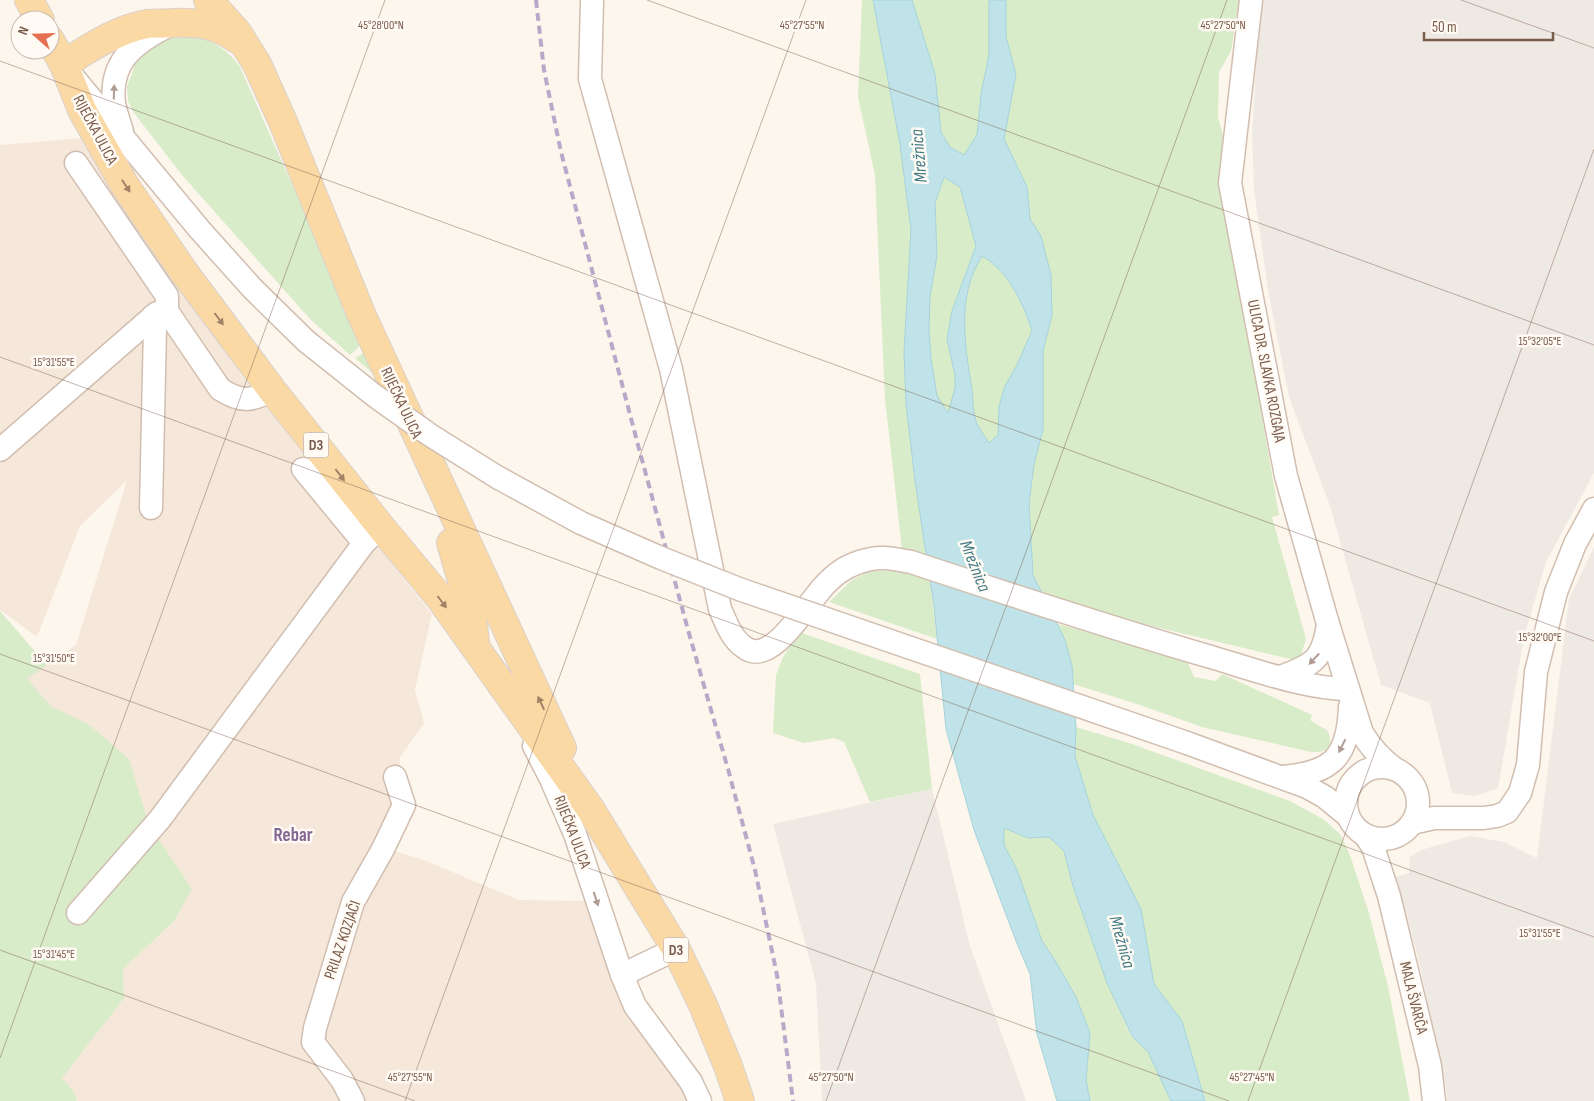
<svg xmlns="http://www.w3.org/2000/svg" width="1594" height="1101" font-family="'Sofia Sans Condensed',sans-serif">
	<rect width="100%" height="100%" fill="#fdf6ec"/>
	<path fill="#f5e8da" d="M 80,138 L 241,375 L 432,614 L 415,690 L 424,723 L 399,759 L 408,796 L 382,847 L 424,860 L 519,900 L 600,901 L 627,986 L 705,1101 L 77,1101 L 75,1094 L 61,1078 L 124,998 L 123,969 L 174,921 L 149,825 L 88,724 L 52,708 L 26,679 L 76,645 L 127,480 L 80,526 L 37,637 L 0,610 L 0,145 Z"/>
	<g fill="#efe9e4">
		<path d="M 1262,0 L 1594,0 L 1594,473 L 1546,562 L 1524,637 L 1498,788 L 1475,796 L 1452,793 L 1430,703 L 1381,685 L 1330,506 L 1289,397 L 1268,290 L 1254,190 L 1252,133 L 1259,20 Z"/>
		<path d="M 1594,547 L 1594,1101 L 1447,1101 L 1447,1093 L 1417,953 L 1396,877 L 1409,873 L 1410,857 L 1421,850 L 1470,836 L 1504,842 L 1537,858 L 1569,599 Z"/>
		<path d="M 932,789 L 970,946 L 1026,1101 L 822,1101 L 816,983 L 773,824 Z"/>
	</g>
	<g fill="#d8ecc9">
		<path d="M 862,0 L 873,0 L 900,144 L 911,230 L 904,352 L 906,403 L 915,481 L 927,558 L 902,549 L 885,399 L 875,175 L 858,97 Z"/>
		<path d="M 912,0 L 989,0 L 989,55 L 981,94 L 977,135 L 964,155 L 950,147 L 941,132 L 935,74 Z"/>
		<path d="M 1006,0 L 1239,0 L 1231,51 L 1219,72 L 1218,117 L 1228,154 L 1230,231 L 1279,515 L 1272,517 L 1306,639 L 1301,655 L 1294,660 L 1143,624 L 1129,625 L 1044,596 L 1033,575 L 1029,503 L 1034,464 L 1043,430 L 1043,351 L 1052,315 L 1041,236 L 1030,219 L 1027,186 L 1004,139 L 1016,74 L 1006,37 Z"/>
		<path d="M 188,35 C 212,39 226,48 240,67 L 361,341 L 360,346 L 350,355 L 310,319 L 182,175 L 134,113 L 128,101 L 127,87 L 134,68 L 134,58 L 147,46 L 168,39 Z"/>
		<path d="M 944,177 L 960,187 L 976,246 L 952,311 L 947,339 L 955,375 L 955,388 L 948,413 L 937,396 L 931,358 L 929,331 L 930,296 L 937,256 L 935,203 Z"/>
		<path d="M 982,256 C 1008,270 1023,304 1032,332 L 1016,367 L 1005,386 L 999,406 L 998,435 L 989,444 C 985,437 981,431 977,424 C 973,415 973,400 972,390 C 965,344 956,297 982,256 Z"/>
		<path d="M 366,352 L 377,377 L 355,358 Z"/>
		<path d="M 871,571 L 897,571 L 930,580 L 937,639 L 829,602 L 852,580 Z"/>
		<path d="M 0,611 L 47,665 L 27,679 L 52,707 L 88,724 L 129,759 L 149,825 L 192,889 L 174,921 L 123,969 L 124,998 L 62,1078 L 75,1094 L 77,1101 L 0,1101 Z"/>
		<path d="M 1058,624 L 1173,656 L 1188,663 L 1194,677 L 1216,681 L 1222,674 L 1312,715 L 1310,720 L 1328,731 C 1334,747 1328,753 1311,752 L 1202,727 L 1140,705 L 1073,684 L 1072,666 Z"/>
		<path d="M 799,632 L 920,674 L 932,789 L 870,802 L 844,742 L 834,738 L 804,743 L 773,733 L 776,675 L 782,659 Z"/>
		<path d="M 1076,727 L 1132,744 L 1290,801 L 1323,819 L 1340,834 L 1350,855 L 1368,910 L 1388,986 L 1410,1101 L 1205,1101 L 1182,1021 L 1154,984 L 1141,909 L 1093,815 L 1075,756 Z"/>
		<path d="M 1004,828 L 1027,838 L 1049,837 L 1064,851 L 1073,886 L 1107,983 L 1131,1036 L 1148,1052 L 1171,1101 L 1090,1101 L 1086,1080 L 1090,1033 L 1076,997 L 1056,962 L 1042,941 L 1017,870 L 1004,845 Z"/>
	</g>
	<path fill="#bfe3e8" stroke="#a5d3da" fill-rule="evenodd" d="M 873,0 L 912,0 L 935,74 L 941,132 L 950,147 L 964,155 L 977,135 L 981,94 L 989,55 L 989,0 L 1006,0 L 1006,37 L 1016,74 L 1004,139 L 1027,187 L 1030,219 L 1041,236 L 1051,275 L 1052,315 L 1043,351 L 1043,430 L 1034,464 L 1029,503 L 1033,575 L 1065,640 L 1072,666 L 1076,727 L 1075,756 L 1093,815 L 1141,909 L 1154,984 L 1182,1021 L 1205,1101 L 1171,1101 L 1148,1052 L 1132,1036 L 1107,983 L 1073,886 L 1064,851 L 1049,837 L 1028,838 L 1004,828 L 1004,845 L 1017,870 L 1042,941 L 1056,962 L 1076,997 L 1090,1033 L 1086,1080 L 1090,1101 L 1057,1101 L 1037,1034 L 1030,974 L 1016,941 L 974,830 L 946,729 L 934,606 L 915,481 L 906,403 L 904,352 L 911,230 L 900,144 ZM 944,177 L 960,187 L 976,246 L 952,311 L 947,339 L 955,375 L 955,388 L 948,413 L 937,396 L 931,358 L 929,331 L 930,296 L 937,256 L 935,203 ZM 982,256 C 1008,270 1024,305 1032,331 L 1016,367 L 1005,386 L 999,406 L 998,435 L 989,443 C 985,437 981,431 977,424 C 973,414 973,400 972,390 C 965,345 956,297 982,256 Z"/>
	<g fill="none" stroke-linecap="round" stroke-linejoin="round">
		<g stroke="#d1beb0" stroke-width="25">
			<g id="minor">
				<path d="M 592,0 L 590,79 L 671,369 L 720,609 C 726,622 731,638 744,647 C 771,669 808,602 824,586 C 828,581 833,577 838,573 C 850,564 870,557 885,558 C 894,558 903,561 911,562 C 1011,595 1111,628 1211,657 C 1252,669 1306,689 1348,689"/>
				<path d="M 1251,0 L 1230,183 L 1286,476 L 1328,624 L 1362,733 C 1371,748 1381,759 1395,769"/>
				<path d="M 74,78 L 200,230 L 252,288 L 306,341"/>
				<path d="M 122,131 C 119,122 116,113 114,104 C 109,61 135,42 170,25"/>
				<path d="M 76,163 L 167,296 L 167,311"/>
				<path d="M 0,450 L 157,313 L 167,311 L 220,389 C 240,402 251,402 272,390"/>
				<path d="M 303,469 L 364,543"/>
				<path d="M 151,508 L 155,327 L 153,316"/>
				<path d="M 1280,677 C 1313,665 1323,660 1328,624"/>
				<path d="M 1187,743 L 1307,787 L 1325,797 L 1348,816"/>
				<path d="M 534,746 L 551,779 L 575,834 L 622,975"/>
				<circle cx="1382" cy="803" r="36"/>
				<path d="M 1282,777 C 1332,773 1348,758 1350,707"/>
				<path d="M 1412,823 L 1434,818 L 1484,818 L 1497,816 L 1507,812 L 1520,793 L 1528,765 L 1536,672 L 1556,592 L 1575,544 L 1594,509"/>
				<path d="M 1365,835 L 1373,847 L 1389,896 L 1430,1066 L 1434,1101"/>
				<path d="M 78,913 L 160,819 L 364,543 L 381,527"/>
				<path d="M 676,949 L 622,975 L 635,1006 L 691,1082 L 700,1101"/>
				<path d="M 353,1101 L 342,1080 L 313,1042 L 315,1028 L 353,902 L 383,849 L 404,805 L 395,777"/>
			</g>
		</g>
		<g stroke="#dad1cd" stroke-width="30">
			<g id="major">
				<path d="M 29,0 L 40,20"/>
				<path d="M 208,0 L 237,32 L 257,64 L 283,122 L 362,316 L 562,748"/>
				<path d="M 50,40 L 64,65 L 82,110 L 124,184 L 184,272 L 272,390 L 381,527 L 440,598 L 591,810 L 676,949 L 703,1005 L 728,1066 L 740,1101"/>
				<path d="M 64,65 C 86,49 119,29 147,24 C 156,23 166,24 174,23 C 199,22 216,24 237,39"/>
				<path d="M 451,543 L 472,615 L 475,642"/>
			</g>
		</g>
		<use href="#minor" stroke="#fff" stroke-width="22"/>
		<use href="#major" stroke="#fbd9a5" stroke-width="28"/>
		<path stroke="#b9a8c9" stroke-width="4" stroke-dasharray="8 5" stroke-linecap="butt" d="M 536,0 L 544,70 L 561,152 L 638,445 L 688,630 L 728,769 L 755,870 L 777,975 L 793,1101"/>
		<g stroke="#d1beb0" stroke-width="25" stroke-linecap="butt">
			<path id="minor-bridge" d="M 306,341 L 375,396 L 430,435 L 497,477 L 581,523 L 661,558 L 739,589 L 1187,743"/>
		</g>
		<use href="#minor-bridge" stroke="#fff" stroke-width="22"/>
	</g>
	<defs><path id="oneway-solid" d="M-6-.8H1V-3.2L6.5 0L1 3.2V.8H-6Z" transform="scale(1.25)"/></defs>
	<g fill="#af9d94">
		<use href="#oneway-solid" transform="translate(114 92) rotate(-88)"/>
		<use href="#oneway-solid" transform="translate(1314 659) rotate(133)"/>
		<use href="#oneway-solid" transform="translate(1342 746) rotate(117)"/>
		<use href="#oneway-solid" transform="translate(596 899) rotate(72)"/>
	</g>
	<g fill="#a18267">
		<use href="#oneway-solid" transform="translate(126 186) rotate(57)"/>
		<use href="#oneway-solid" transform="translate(219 319) rotate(53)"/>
		<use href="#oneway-solid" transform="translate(340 475) rotate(52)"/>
		<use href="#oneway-solid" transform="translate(442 602) rotate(53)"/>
		<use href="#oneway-solid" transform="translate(541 703) rotate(-115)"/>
	</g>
	<path fill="none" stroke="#7a5c4d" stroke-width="1" stroke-opacity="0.45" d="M 647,0 L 1594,345M 1461,0 L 1594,48M 0,61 L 1594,641M 0,357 L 1594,937M 0,654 L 1229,1101M 0,950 L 415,1101M 0,1058 L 385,0M 405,1101 L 806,0M 826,1101 L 1227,0M 1248,1101 L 1594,149"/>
	<g text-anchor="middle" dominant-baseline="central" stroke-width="5" stroke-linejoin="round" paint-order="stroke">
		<g fill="#fffaf3" stroke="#a28b7f" stroke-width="1">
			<rect x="303.5" y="432.5" width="25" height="25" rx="4"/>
			<rect x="663.5" y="937.5" width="25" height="25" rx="4"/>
		</g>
		<g font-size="15" font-weight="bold" fill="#7a5c4d">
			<text x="316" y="445">D3</text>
			<text x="676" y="950">D3</text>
		</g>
		<g font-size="16" fill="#7a5c4d" stroke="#fffaf3">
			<text transform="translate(95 130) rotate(62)">RIJEČKA ULICA</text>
			<text transform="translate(1266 371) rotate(79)">ULICA DR. SLAVKA ROZGAJA</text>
			<text transform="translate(401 403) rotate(65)">RIJEČKA ULICA</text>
			<text transform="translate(572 832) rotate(69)">RIJEČKA ULICA</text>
			<text transform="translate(343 940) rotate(-71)">PRILAZ KOZJAČI</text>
			<text transform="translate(1413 998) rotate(76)">MALA ŠVARČA</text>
		</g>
		<g font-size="18" font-style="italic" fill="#437c86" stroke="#fffaf3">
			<text transform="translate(919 156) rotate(-95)">Mrežnica</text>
			<text transform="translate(975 566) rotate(68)">Mrežnica</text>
			<text transform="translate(1122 942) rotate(74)">Mrežnica</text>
		</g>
		<g font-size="19" font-weight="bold" fill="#846695" stroke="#fffaf3">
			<text x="293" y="835">Rebar</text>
		</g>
	</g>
	<g font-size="12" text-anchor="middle" fill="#7a5c4d" stroke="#fffaf3" stroke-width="5" stroke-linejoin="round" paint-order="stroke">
		<text x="381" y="29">45°28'00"N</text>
		<text x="802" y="29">45°27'55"N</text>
		<text x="1223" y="29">45°27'50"N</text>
		<text x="1540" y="345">15°32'05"E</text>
		<text x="54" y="366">15°31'55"E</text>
		<text x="1540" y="641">15°32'00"E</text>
		<text x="54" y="662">15°31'50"E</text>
		<text x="1540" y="937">15°31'55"E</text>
		<text x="54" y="958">15°31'45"E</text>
		<text x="410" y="1081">45°27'55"N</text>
		<text x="831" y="1081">45°27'50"N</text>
		<text x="1252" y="1081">45°27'45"N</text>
	</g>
	<g transform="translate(35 35) rotate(290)"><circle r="24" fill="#fffaf3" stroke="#cabbb1"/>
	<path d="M0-4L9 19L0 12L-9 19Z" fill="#e76f51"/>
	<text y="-8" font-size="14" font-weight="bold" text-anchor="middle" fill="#7a5c4d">N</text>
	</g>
	<path d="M1424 32v8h129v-8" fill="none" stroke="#7a5c4d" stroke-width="2.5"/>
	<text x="1432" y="32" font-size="15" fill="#7a5c4d" stroke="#fffaf3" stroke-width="4" paint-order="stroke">50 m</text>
</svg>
